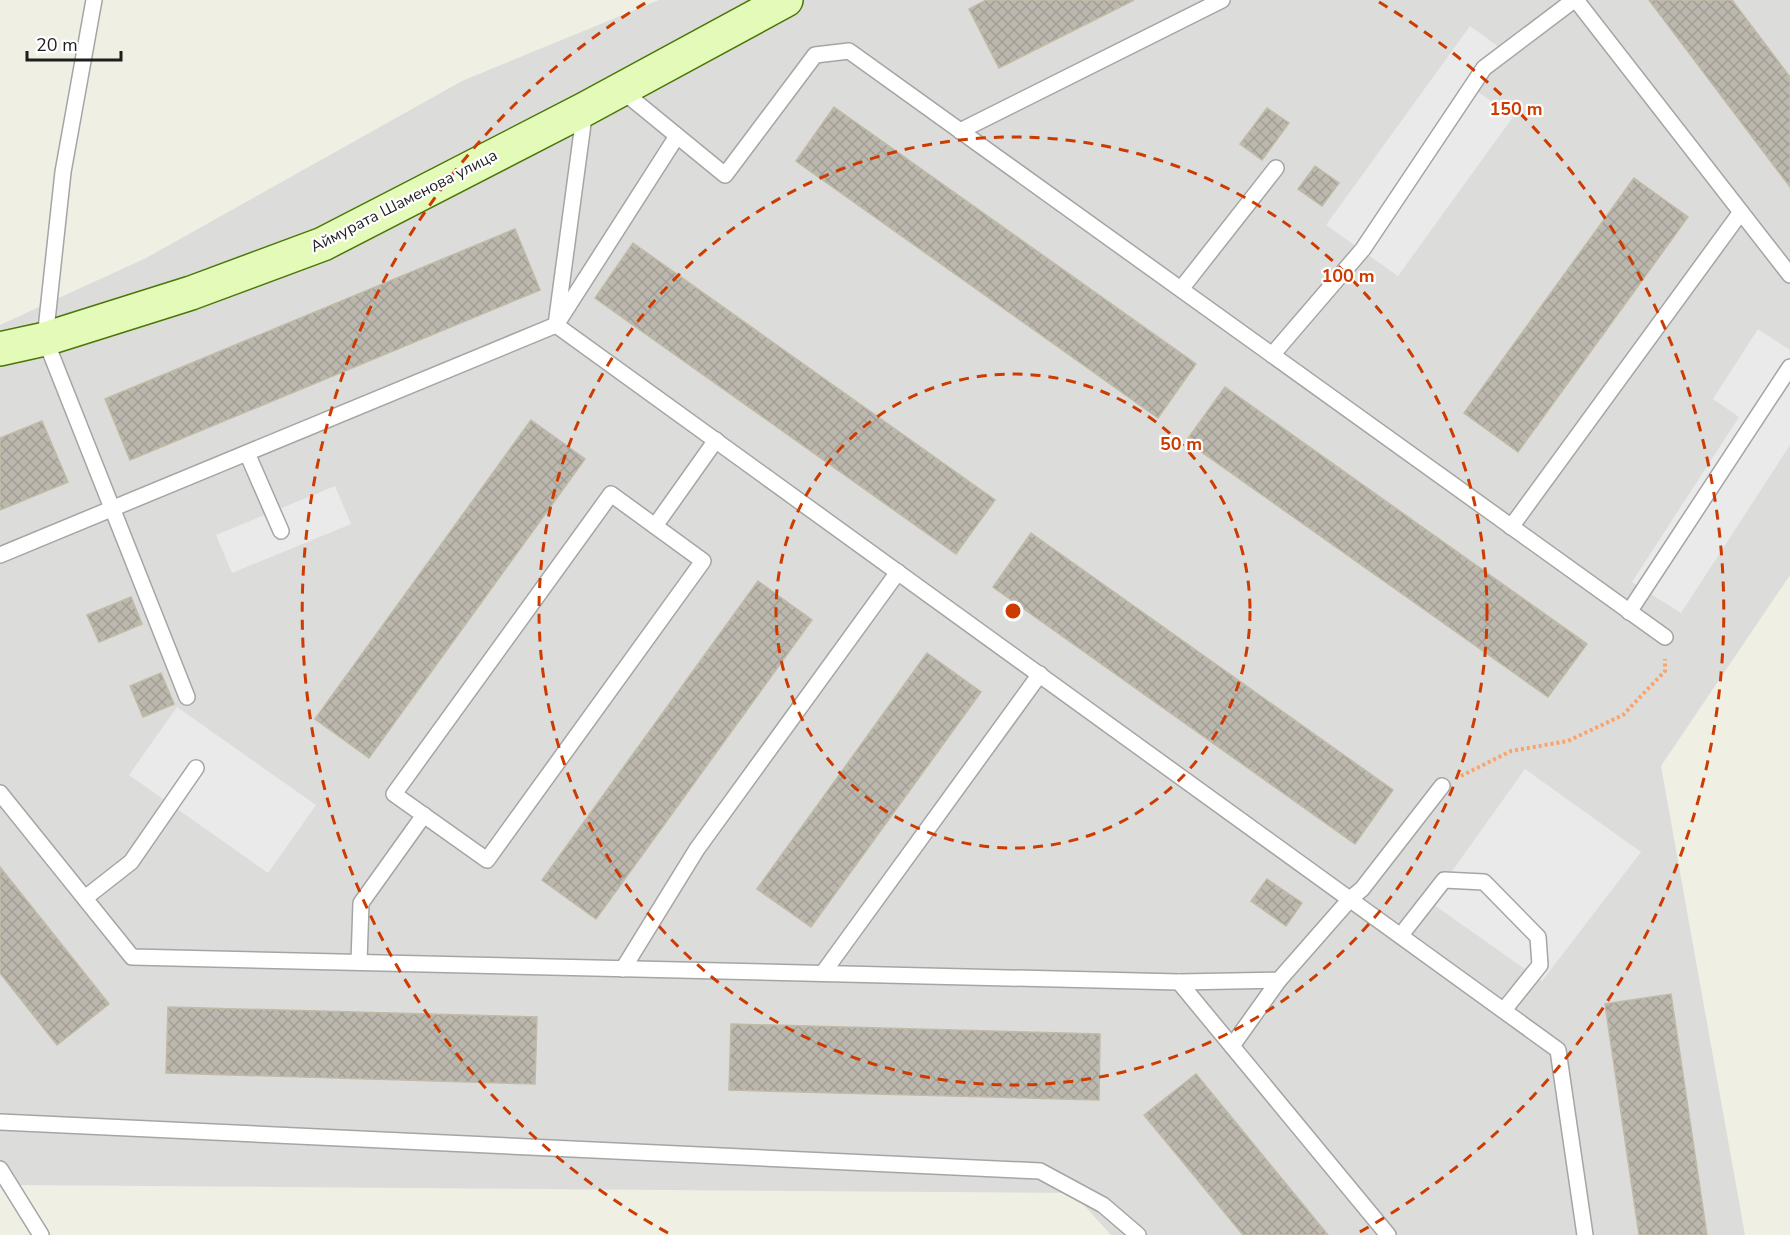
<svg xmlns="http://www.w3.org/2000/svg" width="1790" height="1235" font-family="'Nunito Sans',sans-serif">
	<defs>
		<pattern id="building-cross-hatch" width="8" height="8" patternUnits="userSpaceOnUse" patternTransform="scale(1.5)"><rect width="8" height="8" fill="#bcb8ae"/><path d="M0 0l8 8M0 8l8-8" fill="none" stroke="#a19e95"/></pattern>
	</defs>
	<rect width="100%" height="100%" fill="#efefe4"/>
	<path fill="#dcdcdb" d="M 659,0 L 1790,0 L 1790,575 L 1661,766 L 1745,1235 L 1111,1235 L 1073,1193 L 9,1185 L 0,1172 L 0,325 L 146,258 L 462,81 Z"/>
	<g fill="#eaeaea">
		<path d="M 1470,26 L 1506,52 L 1477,91 L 1513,117 L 1398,276 L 1326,225 Z"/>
		<path d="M 1758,329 L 1790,350 L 1790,445 L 1681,613 L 1632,582 L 1739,417 L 1713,399 Z"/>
		<path d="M 335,486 L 351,524 L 232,573 L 216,535 Z"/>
		<path d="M 177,707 L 316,805 L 268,873 L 129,775 Z"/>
		<path d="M 1525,769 L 1641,852 L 1542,981 L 1430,902 Z"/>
	</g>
	<g fill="url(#building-cross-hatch)" stroke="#c1baa6" stroke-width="1.5">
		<path d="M 986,0 L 1134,0 L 999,68 L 969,9 Z"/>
		<path d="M 1649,0 L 1732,0 L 1790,77 L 1790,187 Z"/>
		<path d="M 834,107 L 1196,364 L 1158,418 L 796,161 Z"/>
		<path d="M 1267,108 L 1289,123 L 1262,160 L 1240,144 Z"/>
		<path d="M 1315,166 L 1339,183 L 1322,206 L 1298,189 Z"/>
		<path d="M 1634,178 L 1688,217 L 1518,452 L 1464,413 Z"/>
		<path d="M 515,229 L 540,290 L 130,460 L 105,399 Z"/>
		<path d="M 633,243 L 995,500 L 956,554 L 595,298 Z"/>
		<path d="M 1225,387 L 1587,644 L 1548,697 L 1186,441 Z"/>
		<path d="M 531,420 L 585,459 L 369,758 L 315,719 Z"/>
		<path d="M 42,421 L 68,482 L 0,510 L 0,438 Z"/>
		<path d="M 1031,533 L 1393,790 L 1355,844 L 993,587 Z"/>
		<path d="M 758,581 L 812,620 L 596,919 L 542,880 Z"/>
		<path d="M 131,597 L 142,624 L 99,642 L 87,615 Z"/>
		<path d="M 927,653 L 981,692 L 811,927 L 757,889 Z"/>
		<path d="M 161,673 L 174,704 L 143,717 L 130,686 Z"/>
		<path d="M 0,867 L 109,1004 L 57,1045 L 0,973 Z"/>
		<path d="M 1267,879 L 1302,903 L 1286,926 L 1251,901 Z"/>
		<path d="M 1671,994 L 1707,1235 L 1639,1235 L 1605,1004 Z"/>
		<path d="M 168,1007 L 537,1017 L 535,1084 L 166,1073 Z"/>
		<path d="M 731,1024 L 1100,1034 L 1099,1100 L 729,1090 Z"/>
		<path d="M 1196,1074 L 1328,1235 L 1243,1235 L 1144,1115 Z"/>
	</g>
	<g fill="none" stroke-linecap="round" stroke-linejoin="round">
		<g stroke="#a5a5a5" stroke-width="18">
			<g id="lane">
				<path d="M 94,0 L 63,172 L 45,339 L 187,697"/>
				<path d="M 1576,0 L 1790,275"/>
				<path d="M 620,89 L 725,175 L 815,55 L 849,51 L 1665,637"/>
				<path d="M 585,109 L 556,325 L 1558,1050 L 1585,1235"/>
				<path d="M 960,131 L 1222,0"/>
				<path d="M 1181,289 L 1276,168"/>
				<path d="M 1272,355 L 1363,249 L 1484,68 L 1574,0"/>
				<path d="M 247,453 L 281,531"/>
				<path d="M 611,494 L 703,561 L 487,860 L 394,794 Z"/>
				<path d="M 655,526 L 716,440"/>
				<path d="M 1511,527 L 1741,212"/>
				<path d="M 0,555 L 556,325 L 677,136"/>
				<path d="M 1629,612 L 1790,367"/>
				<path d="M 0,793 L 132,957 L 1179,982 L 1279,980 L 1351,898 L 1362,889 L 1442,786"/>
				<path d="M 85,898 L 131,862 L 196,768"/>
				<path d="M 1401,935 L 1444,880 L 1484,882 L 1538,937 L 1540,965 L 1504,1010"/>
				<path d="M 359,962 L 361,903 L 424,815"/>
				<path d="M 623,969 L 697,849 L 898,572"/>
				<path d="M 823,973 L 1040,674"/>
				<path d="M 1179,982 L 1388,1235"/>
				<path d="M 1232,1046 L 1279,980"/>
				<path d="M 0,1122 L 1040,1171 L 1103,1205 L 1138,1235"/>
				<path d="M 0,1169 L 41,1235"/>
			</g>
		</g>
		<g stroke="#497704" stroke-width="36">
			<path id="secondary" d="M 0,349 L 45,339 L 191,293 L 323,244 L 585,109 L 786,0"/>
		</g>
		<path stroke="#fba369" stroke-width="4" stroke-dasharray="3 3" stroke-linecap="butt" d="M 1461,776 L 1511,751 L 1568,741 L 1623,715 L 1665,671 L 1665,659"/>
		<use href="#lane" stroke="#fff" stroke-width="15"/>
		<use href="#secondary" stroke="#e4fab8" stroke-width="33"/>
	</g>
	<g fill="none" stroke="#cd3b00" stroke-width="3" stroke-dasharray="10 8">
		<circle cx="1013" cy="611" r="237"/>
		<circle cx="1013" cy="611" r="474"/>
		<path d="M668 1233A711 711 0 0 1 647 2M1379 2A711 711 0 0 1 1358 1233"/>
	</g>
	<g text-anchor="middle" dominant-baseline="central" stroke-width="4.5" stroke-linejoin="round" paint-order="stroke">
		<g font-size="16" fill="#1e1e1e" stroke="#fff">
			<text transform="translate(404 201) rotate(-27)">Аймурата Шаменова улица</text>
		</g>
	</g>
	<circle cx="1013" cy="611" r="9" fill="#cd3b00" stroke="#fff" stroke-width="3"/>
	<g font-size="18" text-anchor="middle" font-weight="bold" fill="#cd3b00" stroke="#fff" stroke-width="4.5" stroke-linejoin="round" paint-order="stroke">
		<text x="1516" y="115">150 m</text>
		<text x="1348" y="282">100 m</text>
		<text x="1181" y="450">50 m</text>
	</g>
	<path d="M27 51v9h94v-9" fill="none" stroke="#1e1e1e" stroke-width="3"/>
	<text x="36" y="51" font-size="18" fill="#1e1e1e" stroke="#ffffff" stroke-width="4.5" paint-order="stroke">20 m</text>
</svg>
